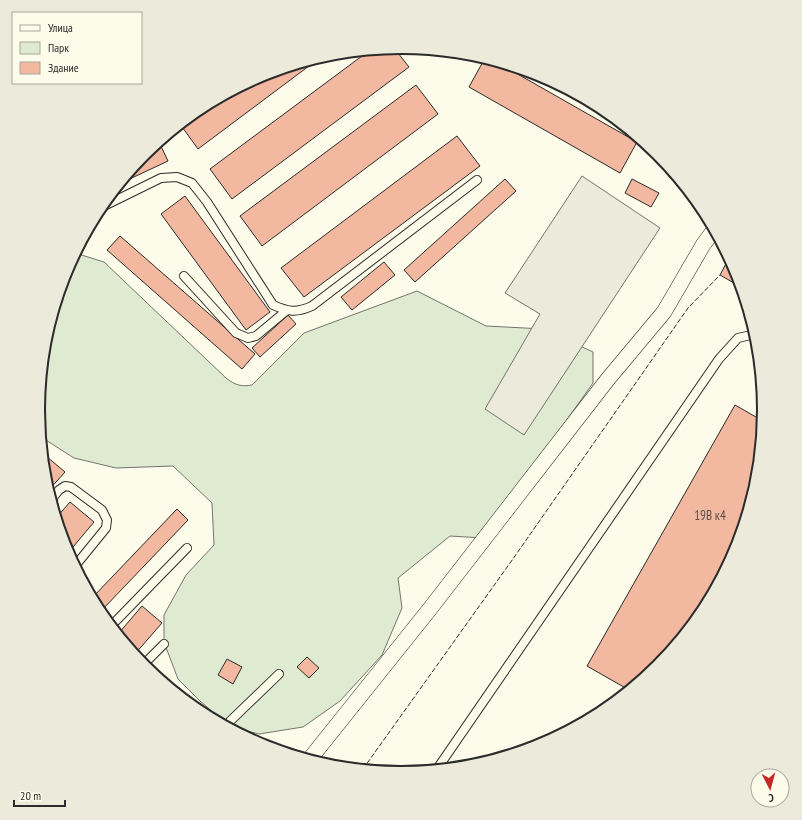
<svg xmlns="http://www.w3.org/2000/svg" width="802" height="820" font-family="'PT Sans Narrow',sans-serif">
	<rect width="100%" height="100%" fill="#fdfbea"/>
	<path fill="#deebd1" stroke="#74746e" d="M 75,253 L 104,262 L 226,378 C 235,385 241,387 252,385 L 304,333 L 417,291 L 486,326 L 544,329 L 593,352 L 593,383 L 483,538 L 450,536 L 398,578 L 402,608 L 382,655 L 340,701 L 303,727 L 259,734 L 230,727 L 200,701 L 178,679 L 164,642 L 164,615 L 186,575 L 214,545 L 212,503 L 173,466 L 116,468 L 74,458 L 41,437 C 35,377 47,306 75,253 Z"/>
	<path fill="#eceadb" stroke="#74746e" d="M 582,176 L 660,228 L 524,435 L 485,409 L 540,314 L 505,293 Z"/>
	<g fill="#f2b8a0" stroke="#2b2b2b">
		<path d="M 394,48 L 409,67 L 232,199 L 210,169 L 370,50 Z"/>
		<path d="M 321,57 L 198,149 L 180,124 L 200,108 L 262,75 Z"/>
		<path d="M 485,58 L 493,60 L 637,142 L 620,173 L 469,87 Z"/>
		<path d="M 416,85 L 438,114 L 262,246 L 240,216 Z"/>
		<path d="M 457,136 L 480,166 L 304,297 L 281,268 Z"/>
		<path d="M 159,142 L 168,161 L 119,184 L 144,153 Z"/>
		<path d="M 505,179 L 516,191 L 415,282 L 404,270 Z"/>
		<path d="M 632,179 L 659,193 L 651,207 L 625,193 Z"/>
		<path d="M 185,196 L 270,312 L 246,330 L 161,214 Z"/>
		<path d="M 120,236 L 255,354 L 242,369 L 107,250 Z"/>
		<path d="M 729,258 L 736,271 L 741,287 L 720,275 Z"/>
		<path d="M 384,262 L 395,275 L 352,310 L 341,297 Z"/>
		<path d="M 288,315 L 296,324 L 260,357 L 252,348 Z"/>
		<path d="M 735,405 L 763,421 L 757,481 L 736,549 L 703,612 L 658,667 L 629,690 L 587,666 Z"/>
		<path d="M 46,456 L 65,472 L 48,491 L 43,460 Z"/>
		<path d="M 70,502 L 94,522 L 68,553 L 56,518 Z"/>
		<path d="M 177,509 L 188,520 L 103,609 L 92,598 Z"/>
		<path d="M 142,606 L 162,623 L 134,655 L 118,634 Z"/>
		<path d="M 307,657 L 319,668 L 309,678 L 297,667 Z"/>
		<path d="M 227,659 L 242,667 L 233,684 L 218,675 Z"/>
	</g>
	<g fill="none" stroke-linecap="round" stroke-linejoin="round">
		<g stroke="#2b2b2b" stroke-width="10">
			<g id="service">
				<path d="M 100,208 L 161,178 L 177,177 L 192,183 L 207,202 L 273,305 C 289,312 296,313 312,306 L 477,180"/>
				<path d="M 184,276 L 236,333 L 248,338 L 256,336 L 286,311"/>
				<path d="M 51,500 L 59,490 L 65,486 L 71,487 L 102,510 L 107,520 L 106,528 L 75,566"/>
				<path d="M 111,626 L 187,548"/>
				<path d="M 143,665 L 164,644"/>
				<path d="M 225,726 L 279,674"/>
				<path d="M 437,769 L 719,359 L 738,338 L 755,334"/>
			</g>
		</g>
		<g stroke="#2b2b2b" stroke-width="16">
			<path id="minor" d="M 309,760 L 429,610 L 608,379 L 664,312 L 703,245 L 714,230"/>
		</g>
		<use href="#service" stroke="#fdfbea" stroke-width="8"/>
		<use href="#minor" stroke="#fdfbea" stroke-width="15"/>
		<path stroke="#2b2b2b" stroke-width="1" stroke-dasharray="5 2" stroke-linecap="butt" d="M 363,769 L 515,556 L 688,308 L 720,275"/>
	</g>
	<g text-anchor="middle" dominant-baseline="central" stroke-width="3" stroke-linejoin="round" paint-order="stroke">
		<g font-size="13" fill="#5d4e48">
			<text x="710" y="515">19В к4</text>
		</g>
	</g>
	<path d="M0 0H802V820H0ZM45 410a356 356 0 1 1 712 0a356 356 0 1 1-712 0Z" fill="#eceadb" fill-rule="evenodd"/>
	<path fill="none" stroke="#2b2b2b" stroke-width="2" d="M45 410a356 356 0 1 1 712 0a356 356 0 1 1-712 0Z"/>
	<rect x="12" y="12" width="130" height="72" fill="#fdfbea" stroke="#a9a89e"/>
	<rect x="20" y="25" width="20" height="6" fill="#fdfbea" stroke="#a9a89e"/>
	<text x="48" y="32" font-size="12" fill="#2b2b2b">Улица</text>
	<rect x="20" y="42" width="20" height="12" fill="#deebd1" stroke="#a9a89e"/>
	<text x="48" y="52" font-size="12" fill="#2b2b2b">Парк</text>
	<rect x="20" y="62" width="20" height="12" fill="#f2b8a0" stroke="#a9a89e"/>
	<text x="48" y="72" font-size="12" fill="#2b2b2b">Здание</text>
	<g transform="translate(770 788) rotate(174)"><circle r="19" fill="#fdfbea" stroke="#a9a89e"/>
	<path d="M0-3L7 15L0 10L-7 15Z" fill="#c62828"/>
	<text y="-6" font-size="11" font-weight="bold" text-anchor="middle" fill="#2b2b2b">С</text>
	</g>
	<path d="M14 800v6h51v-6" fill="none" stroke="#2b2b2b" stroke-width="2"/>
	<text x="20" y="800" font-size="12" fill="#2b2b2b" stroke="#fdfbea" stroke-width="3" paint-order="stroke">20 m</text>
</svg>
